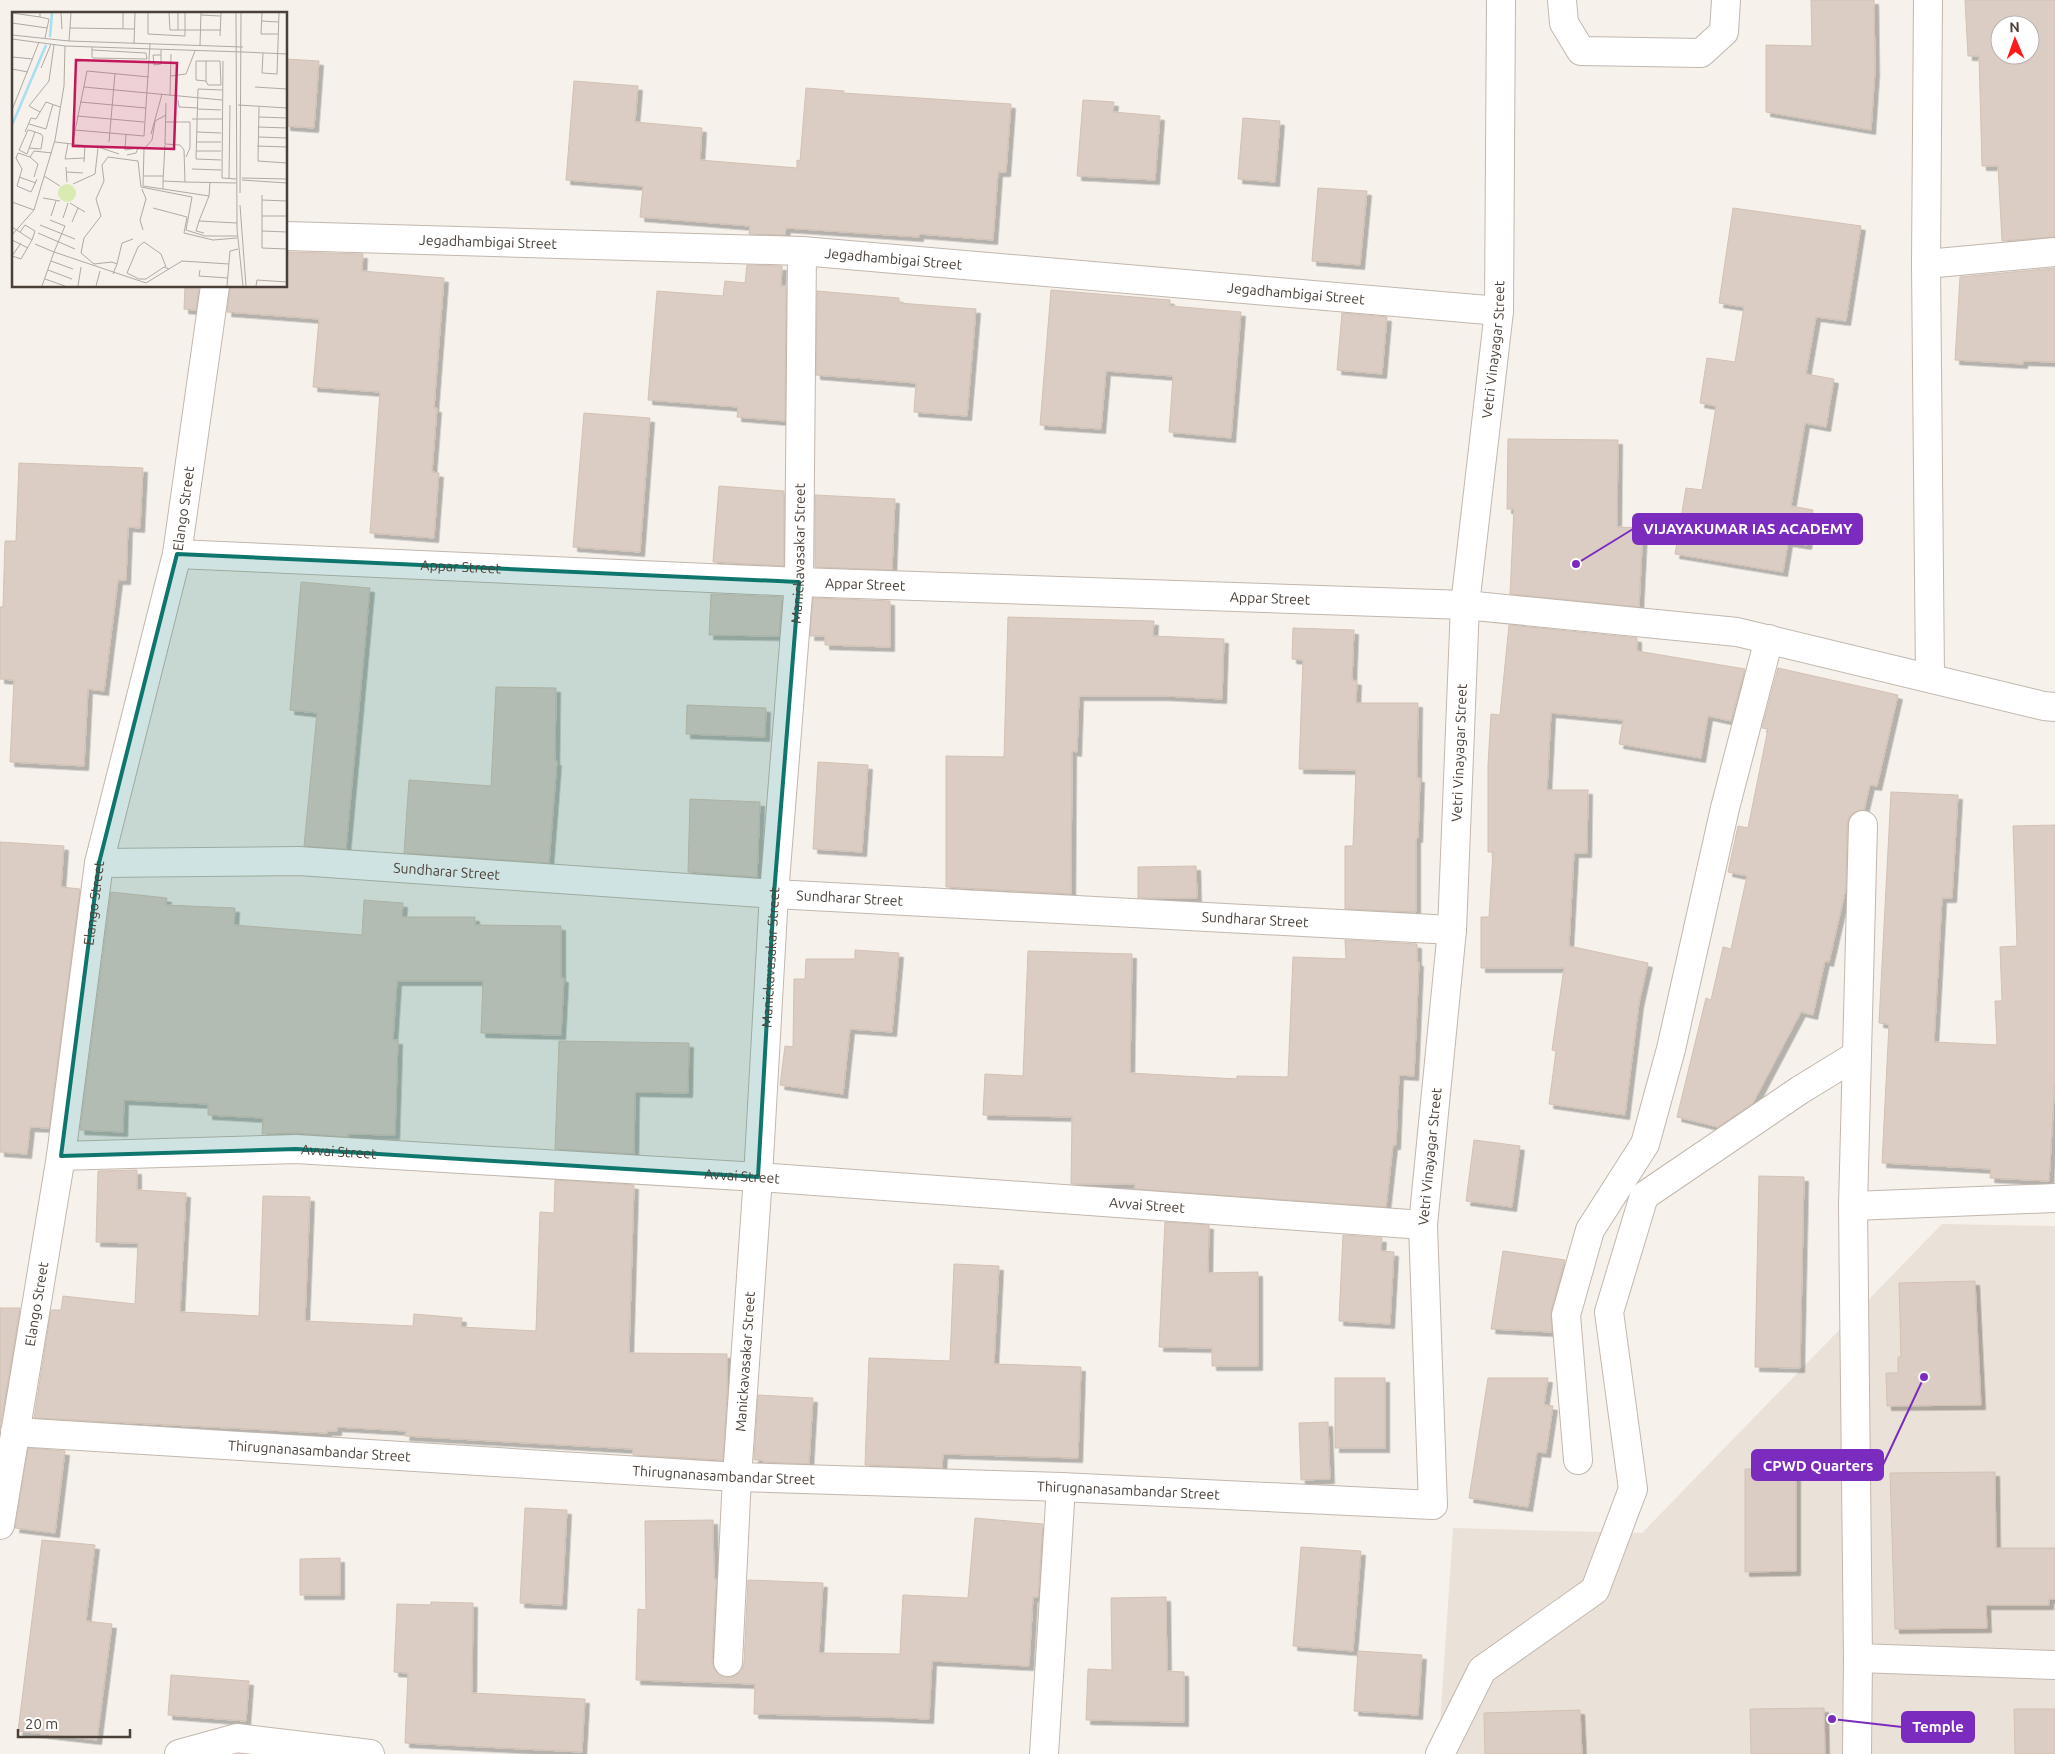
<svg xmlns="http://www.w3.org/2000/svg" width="2055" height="1754" font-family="Ubuntu,sans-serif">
	<defs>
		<filter id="shadow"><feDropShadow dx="4.5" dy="4.5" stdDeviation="0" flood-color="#0004"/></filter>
	</defs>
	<rect width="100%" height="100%" fill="#f6f1eb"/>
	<path fill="#eae2d9" d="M 1942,1224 L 2055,1226 L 2055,1754 L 1438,1754 L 1453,1528 L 1642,1533 Z"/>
	<g fill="#dbcdc3" stroke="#d3c1b3" fill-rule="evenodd" filter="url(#shadow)">
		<path d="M 1811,0 L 1874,0 L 1875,71 L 1871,130 L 1766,112 L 1766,45 L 1812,46 Z"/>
		<path d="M 1965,0 L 2055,0 L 2055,237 L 2002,241 L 1998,166 L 1982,166 L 1979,56 L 1968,56 ZM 2000,25 L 2030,25 L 2030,55 L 2000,55 Z"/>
		<path d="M 286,59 L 319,61 L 314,128 L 286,126 Z"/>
		<path d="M 574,81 L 638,86 L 635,122 L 702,128 L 700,160 L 797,168 L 797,160 L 800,161 L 806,88 L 844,91 L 843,93 L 1011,104 L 1006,172 L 998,172 L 993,240 L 919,234 L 919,237 L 786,228 L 785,235 L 749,234 L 750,226 L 640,217 L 643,186 L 566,180 Z"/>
		<path d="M 1083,100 L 1114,102 L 1113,112 L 1160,116 L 1155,180 L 1077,176 Z"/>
		<path d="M 1243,118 L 1280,121 L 1275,182 L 1238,179 Z"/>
		<path d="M 1318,188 L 1367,191 L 1360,265 L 1312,261 Z"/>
		<path d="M 1733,208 L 1861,226 L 1846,321 L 1816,317 L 1806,374 L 1834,379 L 1826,427 L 1805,423 L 1791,506 L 1813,510 L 1807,545 L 1788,542 L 1783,572 L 1675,554 L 1686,488 L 1702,490 L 1710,444 L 1716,406 L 1700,403 L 1707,358 L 1735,362 L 1744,307 L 1719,303 Z"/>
		<path d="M 286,252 L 363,254 L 362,271 L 444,278 L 434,408 L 437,408 L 432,472 L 439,473 L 434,538 L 370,533 L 380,392 L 313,387 L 319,319 L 227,312 L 230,286 L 286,286 Z"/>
		<path d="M 747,265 L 782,266 L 781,286 L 786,286 L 785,421 L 737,417 L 738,407 L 648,400 L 657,291 L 723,296 L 725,281 L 745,283 Z"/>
		<path d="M 2055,268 L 2055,362 L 2023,361 L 2023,364 L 1955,360 L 1960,277 Z"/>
		<path d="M 185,286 L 199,286 L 196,310 L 184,309 Z"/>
		<path d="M 1051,290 L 1170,300 L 1170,306 L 1241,312 L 1231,438 L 1169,432 L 1173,376 L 1106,371 L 1101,429 L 1040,425 Z"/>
		<path d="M 817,291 L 899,298 L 899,303 L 976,309 L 967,416 L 914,412 L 916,383 L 816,375 Z"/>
		<path d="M 1342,313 L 1387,317 L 1382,374 L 1337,370 Z"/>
		<path d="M 584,413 L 650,418 L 640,552 L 573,547 Z"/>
		<path d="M 1508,439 L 1618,440 L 1617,527 L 1643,528 L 1639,607 L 1510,594 L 1514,509 L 1507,509 Z"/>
		<path d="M 19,463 L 143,468 L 140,528 L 128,527 L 126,580 L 118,580 L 104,691 L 88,689 L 84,766 L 10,762 L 14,680 L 0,679 L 0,607 L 3,607 L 5,541 L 16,541 Z"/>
		<path d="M 719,486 L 784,491 L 784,566 L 713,562 Z"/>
		<path d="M 815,495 L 895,499 L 892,570 L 815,567 Z"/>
		<path d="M 301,582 L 370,588 L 346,849 L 304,846 L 317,713 L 290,710 Z"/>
		<path d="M 711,594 L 782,597 L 779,636 L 709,635 Z"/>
		<path d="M 813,598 L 890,601 L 890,647 L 825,645 L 825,636 L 810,636 Z"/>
		<path d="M 1008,617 L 1154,621 L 1153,636 L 1224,639 L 1222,699 L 1165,696 L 1079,696 L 1077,752 L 1072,751 L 1071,894 L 946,887 L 946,756 L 1004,757 Z"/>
		<path d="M 1509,625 L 1637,638 L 1637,651 L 1745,669 L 1731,721 L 1708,716 L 1701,758 L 1619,744 L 1623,720 L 1551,713 L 1547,790 L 1588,790 L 1587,853 L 1574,853 L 1569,946 L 1648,963 L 1639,1003 L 1625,1115 L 1549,1104 L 1556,1051 L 1552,1050 L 1564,968 L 1481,968 L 1481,917 L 1489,917 L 1493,852 L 1488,852 L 1488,765 L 1491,714 L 1500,715 Z"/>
		<path d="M 1293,628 L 1354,630 L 1352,680 L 1357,681 L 1356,703 L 1418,703 L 1417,778 L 1420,778 L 1418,838 L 1416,838 L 1416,912 L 1345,909 L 1345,846 L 1353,846 L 1356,770 L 1299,769 L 1303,660 L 1292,659 Z"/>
		<path d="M 1778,668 L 1898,695 L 1877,786 L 1870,785 L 1864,810 L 1855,812 L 1849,817 L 1847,824 L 1846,888 L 1829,962 L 1825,961 L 1813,1015 L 1801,1012 L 1753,1103 L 1718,1127 L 1677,1117 L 1706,998 L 1711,1000 L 1723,947 L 1731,949 L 1747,876 L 1728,872 L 1738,826 L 1748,828 L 1768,729 L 1762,728 Z"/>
		<path d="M 496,687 L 556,688 L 555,761 L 557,761 L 549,863 L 404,853 L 409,780 L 491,786 Z"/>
		<path d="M 687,705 L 766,708 L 765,737 L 686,734 Z"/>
		<path d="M 818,762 L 868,765 L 862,852 L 813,849 Z"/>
		<path d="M 1891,792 L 1958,795 L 1952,898 L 1942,898 L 1934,1042 L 1997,1045 L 1995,1001 L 2002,1001 L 2000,947 L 2017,946 L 2013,826 L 2055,825 L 2055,1079 L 2049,1181 L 1990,1178 L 1991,1169 L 1882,1163 L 1889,1024 L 1879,1023 Z"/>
		<path d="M 690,799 L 760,802 L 757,877 L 688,872 Z"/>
		<path d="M 0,842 L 64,846 L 61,887 L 80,889 L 49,1128 L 30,1127 L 27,1154 L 0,1152 Z"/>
		<path d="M 1196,866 L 1197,898 L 1138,898 L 1138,867 Z"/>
		<path d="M 111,892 L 167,898 L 166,905 L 235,908 L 234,925 L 362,935 L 364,900 L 403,903 L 402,917 L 475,917 L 475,925 L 561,926 L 561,978 L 564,978 L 561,1035 L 481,1033 L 483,981 L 397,981 L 393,1040 L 398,1040 L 395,1135 L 348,1134 L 348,1137 L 297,1133 L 262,1134 L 263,1118 L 208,1115 L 208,1104 L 124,1100 L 123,1132 L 80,1130 Z"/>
		<path d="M 1345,940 L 1417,944 L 1417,962 L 1419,962 L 1414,1076 L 1399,1075 L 1396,1145 L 1393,1145 L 1386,1207 L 1135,1189 L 1135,1184 L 1071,1184 L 1072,1117 L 983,1115 L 985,1074 L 1023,1076 L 1028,951 L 1132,954 L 1130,1073 L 1237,1079 L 1237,1076 L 1288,1077 L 1293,957 L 1346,959 Z"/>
		<path d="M 855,950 L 899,953 L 892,1032 L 850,1029 L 843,1094 L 780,1085 L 785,1046 L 793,1047 L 794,979 L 805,979 L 806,959 L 855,959 Z"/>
		<path d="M 559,1041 L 689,1043 L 688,1093 L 635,1092 L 634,1154 L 555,1149 Z"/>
		<path d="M 1474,1140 L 1520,1146 L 1512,1207 L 1466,1201 Z"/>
		<path d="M 137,1170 L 137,1190 L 186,1193 L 180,1312 L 259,1316 L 263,1196 L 310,1197 L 305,1321 L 413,1326 L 414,1314 L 462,1318 L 461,1327 L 536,1331 L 540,1212 L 554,1213 L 555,1180 L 634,1185 L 629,1353 L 727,1354 L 727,1394 L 723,1460 L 633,1455 L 633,1449 L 405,1436 L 406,1431 L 337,1427 L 337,1431 L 327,1431 L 327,1433 L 34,1418 L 51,1310 L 61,1310 L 63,1296 L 135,1304 L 138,1243 L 96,1242 L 98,1171 Z"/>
		<path d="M 1759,1176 L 1804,1177 L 1800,1368 L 1755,1367 Z"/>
		<path d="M 1165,1222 L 1209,1225 L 1208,1273 L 1258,1272 L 1258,1366 L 1212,1366 L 1212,1348 L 1159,1347 Z"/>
		<path d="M 1343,1235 L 1382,1238 L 1381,1251 L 1394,1252 L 1390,1324 L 1339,1321 Z"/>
		<path d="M 1503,1251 L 1565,1260 L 1551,1311 L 1552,1332 L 1491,1329 Z"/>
		<path d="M 954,1264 L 999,1266 L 994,1364 L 1081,1367 L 1078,1458 L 943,1454 L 942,1468 L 865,1465 L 869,1358 L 950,1361 Z"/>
		<path d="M 1975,1281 L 1981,1405 L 1887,1406 L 1886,1373 L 1898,1373 L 1898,1357 L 1901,1357 L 1899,1283 Z"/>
		<path d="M 0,1308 L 20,1308 L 0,1429 Z"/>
		<rect x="1335" y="1378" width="50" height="70"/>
		<path d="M 1488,1378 L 1548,1378 L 1544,1405 L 1553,1406 L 1546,1453 L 1537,1452 L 1528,1507 L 1469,1498 Z"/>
		<path d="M 758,1395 L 813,1398 L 809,1464 L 763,1462 L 763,1460 L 754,1460 Z"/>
		<path d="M 1328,1422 L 1330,1479 L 1301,1480 L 1299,1423 Z"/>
		<path d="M 28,1448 L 65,1451 L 55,1533 L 15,1528 Z"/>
		<path d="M 1745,1469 L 1796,1469 L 1796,1571 L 1745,1572 Z"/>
		<path d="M 1995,1472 L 1996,1548 L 2055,1548 L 2055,1599 L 2049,1599 L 2049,1605 L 1986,1605 L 1987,1628 L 1895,1629 L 1890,1473 Z"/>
		<path d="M 525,1508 L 567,1510 L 562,1605 L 520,1603 Z"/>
		<path d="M 975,1518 L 1043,1524 L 1038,1597 L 1033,1597 L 1029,1666 L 932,1661 L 929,1719 L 882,1717 L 754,1714 L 755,1684 L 636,1680 L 638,1609 L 646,1610 L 645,1521 L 713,1520 L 714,1579 L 716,1579 L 712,1661 L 714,1669 L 719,1675 L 728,1678 L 735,1676 L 741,1671 L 744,1663 L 748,1580 L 823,1583 L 819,1653 L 900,1654 L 903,1595 L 968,1598 Z"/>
		<path d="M 42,1540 L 95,1545 L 86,1621 L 112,1624 L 97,1740 L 18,1731 Z"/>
		<path d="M 1301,1547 L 1361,1551 L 1353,1651 L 1293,1646 Z"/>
		<path d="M 340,1558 L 340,1595 L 300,1595 L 300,1559 Z"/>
		<path d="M 1166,1597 L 1167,1671 L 1184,1672 L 1184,1722 L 1086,1720 L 1088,1669 L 1112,1670 L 1111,1598 Z"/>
		<path d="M 431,1602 L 473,1603 L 472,1693 L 585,1699 L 582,1752 L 405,1743 L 408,1673 L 394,1672 L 397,1604 L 431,1605 Z"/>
		<path d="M 1358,1651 L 1422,1655 L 1418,1715 L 1354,1711 Z"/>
		<path d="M 171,1675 L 249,1681 L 246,1721 L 168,1715 Z"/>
		<path d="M 1824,1708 L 1825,1754 L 1751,1754 L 1750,1709 Z"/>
		<path d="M 2014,1709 L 2055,1709 L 2055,1754 L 2015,1754 Z"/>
		<path d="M 1580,1710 L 1582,1754 L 1485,1754 L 1484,1713 Z"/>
	</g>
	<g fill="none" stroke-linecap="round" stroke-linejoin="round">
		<g stroke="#c2b7ad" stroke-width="30">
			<g id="street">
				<path d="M 1562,0 L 1564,23 L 1581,51 L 1701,53 L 1724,32 L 1726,0"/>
				<path d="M 1928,0 L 1926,264 L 1930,678"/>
				<path id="s1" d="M 286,236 L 802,251 L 1499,311"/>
				<path d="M 1926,264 L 2055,252"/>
				<path id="s2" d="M 177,554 L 799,582 L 1465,605 L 1737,632 L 2044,706 L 2055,707"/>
				<path d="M 1863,825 L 1853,1206 L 1858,1658 L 2055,1665"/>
				<path id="s3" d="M 99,863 L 299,861 L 774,894 L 1452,930"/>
				<path id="s4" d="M 61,1156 L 296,1149 L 758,1177 L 1423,1225"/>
				<path d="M 1853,1206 L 2055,1198"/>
				<path id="s5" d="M 15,1432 L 737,1477 L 1061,1487 L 1433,1505 L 1423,1225 L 1452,930 L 1465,605 L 1499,311 L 1501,0"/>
				<path d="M 1578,1460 L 1566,1315 L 1590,1230 L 1645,1144 L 1671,1049 L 1725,808 L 1769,639"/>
				<path id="s6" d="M 0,1525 L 61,1156 L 99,863 L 177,554 L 215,286"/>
				<path id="s7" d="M 728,1662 L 737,1477 L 758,1177 L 774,894 L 799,582 L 802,251"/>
				<path d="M 179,1754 L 237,1738 L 370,1754"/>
				<path d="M 1044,1754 L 1061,1487"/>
				<path d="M 1440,1754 L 1482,1670 L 1595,1590 L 1633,1489 L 1609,1312 L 1644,1196 L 1800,1090 L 1857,1055"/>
				<path d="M 1857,1754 L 1858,1658"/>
			</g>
		</g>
		<use href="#street" stroke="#fff" stroke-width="28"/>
	</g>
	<path fill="#0f766e" fill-opacity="0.2" stroke="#0f766e" stroke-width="4" stroke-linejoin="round" d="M 177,554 L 799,582 L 774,894 L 758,1177 L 296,1149 L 61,1156 L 99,863 Z"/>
	<g text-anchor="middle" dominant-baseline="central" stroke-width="4" stroke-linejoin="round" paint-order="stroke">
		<g font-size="14" fill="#4a4038" stroke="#fff">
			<text stroke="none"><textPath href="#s1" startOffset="202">Jegadhambigai Street</textPath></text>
			<text stroke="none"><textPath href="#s1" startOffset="608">Jegadhambigai Street</textPath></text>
			<text stroke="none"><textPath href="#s1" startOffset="1012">Jegadhambigai Street</textPath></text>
			<text stroke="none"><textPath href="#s5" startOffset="2579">Vetri Vinayagar Street</textPath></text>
			<text stroke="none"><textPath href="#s6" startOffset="1034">Elango Street</textPath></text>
			<text stroke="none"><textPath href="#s7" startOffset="1111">Manickavasakar Street</textPath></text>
			<text stroke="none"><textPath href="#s2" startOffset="284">Appar Street</textPath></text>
			<text stroke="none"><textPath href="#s2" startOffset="689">Appar Street</textPath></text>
			<text stroke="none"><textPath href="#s2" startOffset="1094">Appar Street</textPath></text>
			<text stroke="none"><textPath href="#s5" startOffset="2174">Vetri Vinayagar Street</textPath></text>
			<text stroke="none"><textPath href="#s3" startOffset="348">Sundharar Street</textPath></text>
			<text stroke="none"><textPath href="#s3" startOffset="752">Sundharar Street</textPath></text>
			<text stroke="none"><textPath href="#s6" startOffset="629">Elango Street</textPath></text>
			<text stroke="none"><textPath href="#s3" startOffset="1158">Sundharar Street</textPath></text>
			<text stroke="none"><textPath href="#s7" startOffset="706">Manickavasakar Street</textPath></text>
			<text stroke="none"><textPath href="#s4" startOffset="278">Avvai Street</textPath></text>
			<text stroke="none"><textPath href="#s5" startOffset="1769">Vetri Vinayagar Street</textPath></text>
			<text stroke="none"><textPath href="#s4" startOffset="682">Avvai Street</textPath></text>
			<text stroke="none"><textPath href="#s4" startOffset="1088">Avvai Street</textPath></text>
			<text stroke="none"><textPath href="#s6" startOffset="224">Elango Street</textPath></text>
			<text stroke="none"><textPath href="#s7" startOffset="301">Manickavasakar Street</textPath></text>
			<text stroke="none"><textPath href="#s5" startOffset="305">Thirugnanasambandar Street</textPath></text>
			<text stroke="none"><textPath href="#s5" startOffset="710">Thirugnanasambandar Street</textPath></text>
			<text stroke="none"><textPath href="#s5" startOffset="1115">Thirugnanasambandar Street</textPath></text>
		</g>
	</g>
	<g transform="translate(12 12)">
		<rect width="275" height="275" fill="#f6f1eb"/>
		<path d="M46 181a9 9 0 1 1 18 0a9 9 0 1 1-18 0Z" fill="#daeab3"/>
		<path fill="none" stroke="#a7dff2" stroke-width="2.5" d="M 38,25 L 40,1M 0,113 L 34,33"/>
		<path fill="none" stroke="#b1aaa3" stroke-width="1" d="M 0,1 L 28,5 L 28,1M 49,1 L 50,17M 136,1 L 136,22 L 173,24 L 173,18 L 158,18 L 157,1M 166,1 L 166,18M 173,1 L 173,18 L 208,18M 224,1 L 225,217 L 231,274M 250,1 L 249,22 L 266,22M 189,3 L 208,4M 28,5 L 37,7 L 33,26M 250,9 L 266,10M 0,11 L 35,16M 58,16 L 123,17M 111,17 L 111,1M 0,23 L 57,29 L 231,35M 208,24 L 209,1M 0,27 L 53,34 L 231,40M 57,29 L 59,1M 122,32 L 123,1M 188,33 L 189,1M 80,35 L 80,45 L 81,46 L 135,47 L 134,41 L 80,38M 149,38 L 149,52 L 142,53 L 141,43 L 149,43M 231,40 L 275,42M 251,41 L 250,61 L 265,62 L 267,1M 0,45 L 21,47M 184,49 L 208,49 L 209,73 L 196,73 L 194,69 L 184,68 ZM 211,49 L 210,166 L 224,167M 29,56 L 39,32M 0,57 L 16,60M 159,64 L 174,62 L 183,39M 194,69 L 194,49M 72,75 L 210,88M 243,75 L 275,77M 158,84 L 159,42M 166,88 L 167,95 L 186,96M 68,90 L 134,96M 154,91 L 153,132 L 168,133 L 172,138 L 173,170 L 224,171M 226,93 L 275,96M 247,95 L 246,149 L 275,151M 186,97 L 209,98M 0,98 L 27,30M 28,100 L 17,94 L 37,69 L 42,33M 65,104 L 132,110M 247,105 L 275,106M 180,107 L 210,107M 153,110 L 178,110 L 178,136 L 174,145M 17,112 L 34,117 L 41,92M 246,115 L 275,116M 63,118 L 132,124 L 138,32M 13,120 L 19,106 L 24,107 L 34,90 L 48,95M 185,120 L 209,121M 139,122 L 150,82M 247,125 L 275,126M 43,130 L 86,135 L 107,142M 97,130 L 103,61M 185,130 L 209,130M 56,132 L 53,147 L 72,146M 153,133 L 151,169 L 173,170M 60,134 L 75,59 L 137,65M 245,134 L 275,135M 17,136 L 29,137 L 31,125 L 29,122 L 17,118 L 16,118 L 7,138 L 15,142 L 23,120M 113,138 L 126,136 L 124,141 L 115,143M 113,138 L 114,122M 184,139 L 209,139M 18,145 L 26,152 L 22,165M 209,148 L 184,147 L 186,77 L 210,78M 72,150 L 73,133M 54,155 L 55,170M 180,157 L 209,158M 55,160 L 71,161M 32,164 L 48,174M 132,164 L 151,164M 7,165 L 24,171M 217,166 L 218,93M 230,166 L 275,167M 25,167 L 19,180 L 5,174 L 10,157 L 4,146 L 6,141 L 18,145 L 22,139 L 40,141M 230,168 L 275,171M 151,169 L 151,177 L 131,174 L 132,137 L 140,128 L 143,109 L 154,103M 198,170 L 197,184 L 187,209 L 225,211M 61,172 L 83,162 L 86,136M 130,177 L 134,187 L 128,208 L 131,218M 151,177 L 197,184M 228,181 L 229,1M 250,183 L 250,236 L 275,237M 31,186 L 48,189M 250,188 L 275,189M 0,190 L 22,198M 58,191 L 73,200M 228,193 L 234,274M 141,196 L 175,205 L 172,221 L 201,228 L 225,226M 39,204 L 44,189M 250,204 L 275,204M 51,206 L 56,191M 187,209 L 184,219 L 192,221M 60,210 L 66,196M 28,213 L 63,227M 0,215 L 20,228 L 9,247 L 0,244M 250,219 L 275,220M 8,220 L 13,213 L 23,219 L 20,228M 26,221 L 63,237M 0,223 L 22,198 L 43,128 L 52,74 L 53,34M 0,228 L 16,236M 23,232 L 42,240 L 53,214 L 38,208M 0,244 L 9,231M 39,249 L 61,257M 105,252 L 110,231 L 121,227M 154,255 L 149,242 L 132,230 L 126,235 L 115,261 L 127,267 L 134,267 L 152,255 L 157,257M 36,258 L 60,267M 188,258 L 187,264 L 216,266M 101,262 L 105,252 L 100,250 L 82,252 L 69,241 L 72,226 L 89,204 L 84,187 L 92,169 L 90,153 L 96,145 L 126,149 L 129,175 L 180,185 L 174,218 L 193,224 L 225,224M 33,267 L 53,274M 30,274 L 42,240 L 134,271 L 170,249 L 217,252M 66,274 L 69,255M 84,274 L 88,259M 215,274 L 218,239 L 226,237M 244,274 L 245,268 L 275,270"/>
		<path fill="#c2185b" fill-opacity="0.15" stroke="#c2185b" stroke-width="2.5" d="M 64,48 L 165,51 L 162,137 L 61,134 Z"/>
		<rect width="275" height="275" fill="none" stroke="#4a4038" stroke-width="2.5"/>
	</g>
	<path fill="none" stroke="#7b2cbf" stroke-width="2" d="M1576 564L1633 529M1924 1377L1883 1465M1832 1719L1902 1727"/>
	<g fill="#7b2cbf" stroke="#fff" stroke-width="2">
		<circle cx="1576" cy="564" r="5"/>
		<circle cx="1924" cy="1377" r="5"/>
		<circle cx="1832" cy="1719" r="5"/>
	</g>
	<g fill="#7b2cbf" stroke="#7b2cbf" stroke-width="2">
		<rect x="1633" y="514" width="229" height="30" rx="5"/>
		<rect x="1752" y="1450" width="131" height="30" rx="5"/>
		<rect x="1902" y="1712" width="72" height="30" rx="5"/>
	</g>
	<g font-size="15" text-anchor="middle" font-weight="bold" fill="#fff">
		<text x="1748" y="534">VIJAYAKUMAR IAS ACADEMY</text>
		<text x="1818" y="1471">CPWD Quarters</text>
		<text x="1938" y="1732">Temple</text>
	</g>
	<g transform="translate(2015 40) rotate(358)"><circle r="24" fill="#ffffff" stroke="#b7b3af"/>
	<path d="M0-4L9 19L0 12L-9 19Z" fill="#fe191a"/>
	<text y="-8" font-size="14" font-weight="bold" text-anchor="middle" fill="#4a4038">N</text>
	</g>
	<path d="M18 1729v8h112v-8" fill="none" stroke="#4a4038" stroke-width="2.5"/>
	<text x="25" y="1729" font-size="15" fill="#4a4038" stroke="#ffffff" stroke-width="4" paint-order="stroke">20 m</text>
</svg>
